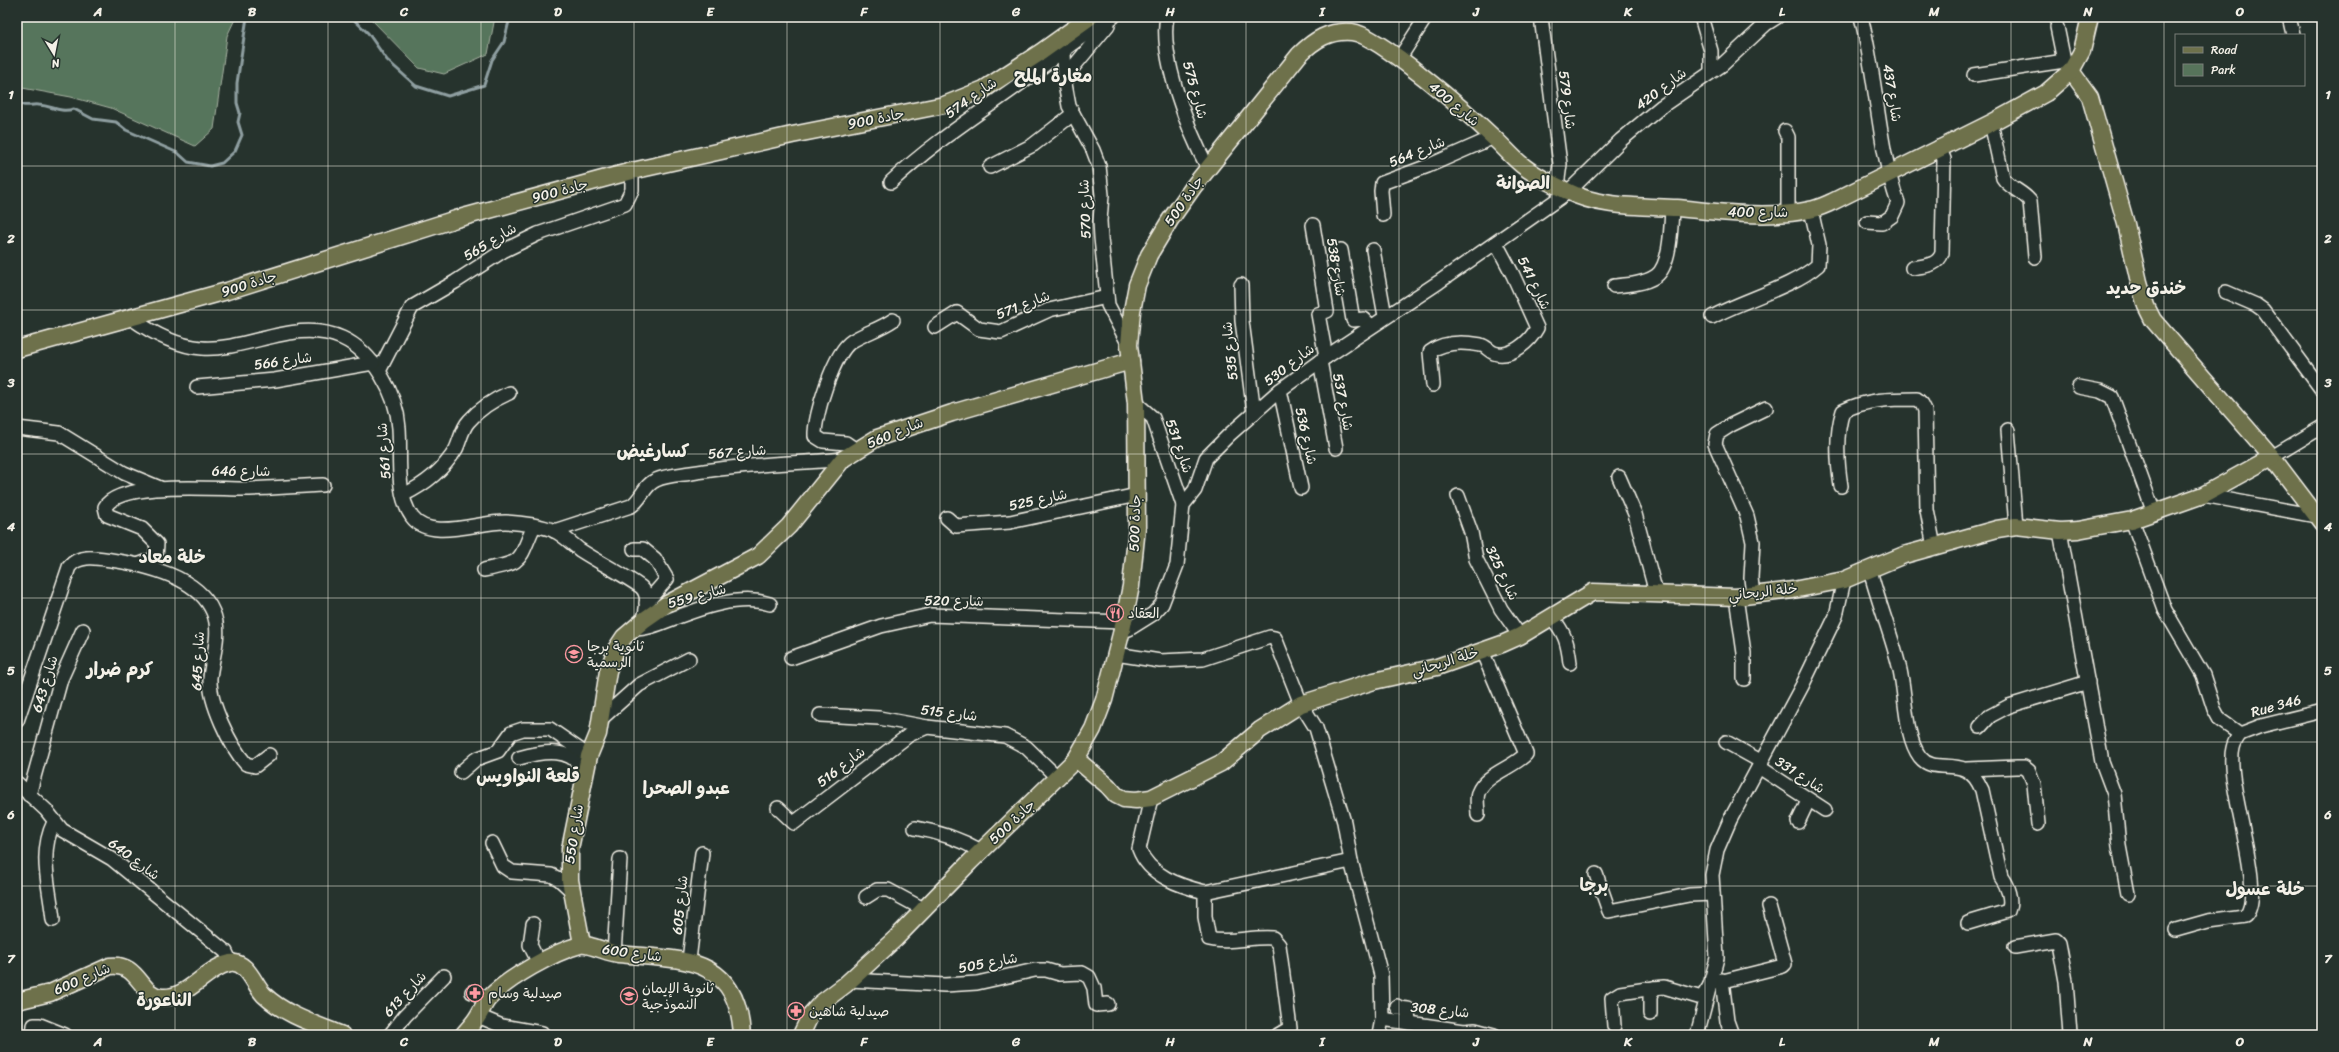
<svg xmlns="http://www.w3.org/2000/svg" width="2339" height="1052" font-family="Sriracha,'Playpen Sans Arabic',sans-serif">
	<rect width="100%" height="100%" fill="#26332d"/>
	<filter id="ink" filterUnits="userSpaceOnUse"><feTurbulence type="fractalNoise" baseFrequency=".025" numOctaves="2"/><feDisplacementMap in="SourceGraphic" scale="8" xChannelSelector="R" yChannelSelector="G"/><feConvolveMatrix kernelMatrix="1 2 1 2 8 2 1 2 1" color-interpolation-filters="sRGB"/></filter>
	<g filter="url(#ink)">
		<g fill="#57745b" stroke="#a6b2a2">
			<path d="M 17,17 L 236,17 L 227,36 L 214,129 L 195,146 L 111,108 L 71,97 L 17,87 Z"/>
			<path d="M 369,17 L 495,17 L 488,54 L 444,74 L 419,68 Z"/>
		</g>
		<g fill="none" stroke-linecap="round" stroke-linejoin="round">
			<g stroke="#8f9fa1" stroke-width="3">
				<path d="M 351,17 L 368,33 L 387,60 L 416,86 L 448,96 L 484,85 L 492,60 L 504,42 L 510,17"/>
				<path d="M 17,102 C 26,108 29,104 39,105 C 53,106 58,113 74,109 L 93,119 L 116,122 L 126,130 L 178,153 L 188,162 L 210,166 L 222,163 L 235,151 L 242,135 L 238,122 L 240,113 L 237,103 L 237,83 L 247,17"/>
			</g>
			<g stroke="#f4f1e8" stroke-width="16">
				<g id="minor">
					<path d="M 1167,17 C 1159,56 1189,133 1208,168"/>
					<path d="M 1541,17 L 1560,164 L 1557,186"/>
					<path d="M 1701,17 L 1711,51 L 1711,72"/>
					<path d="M 1861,17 C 1877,78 1877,143 1898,203 L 1892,216 L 1882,223 L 1867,222"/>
					<path d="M 2289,17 L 2293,34"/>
					<path d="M 2057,27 L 2064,61"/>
					<path d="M 1064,50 L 1065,84 L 1069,106 L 1093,150 L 1099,166 L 1102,195 L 1100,221 L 1101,238 L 1108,305 L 1129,345"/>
					<path d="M 1399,59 L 1426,17"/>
					<path d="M 1974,75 L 2064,61 L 2071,71"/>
					<path d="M 1065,83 L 1070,71 L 1108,25"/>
					<path d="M 1991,123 L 2003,178 C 2009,188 2022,191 2030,201 L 2035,257"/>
					<path d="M 1785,131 L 1788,137 L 1788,213"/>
					<path d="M 990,167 L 1033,145 L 1073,114"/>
					<path d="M 891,182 C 929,146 972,118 1014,88 C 1047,64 1077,37 1113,17"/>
					<path d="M 1383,215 L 1381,191 L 1382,183 L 1428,166 L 1494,137"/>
					<path d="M 1313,225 L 1327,311 L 1318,314 L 1326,357"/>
					<path d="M 1341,250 L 1353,320 L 1364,319 L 1371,326"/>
					<path d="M 1373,250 L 1385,316"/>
					<path d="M 1912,268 C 1923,266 1938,266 1942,253 L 1944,159 L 1939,147"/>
					<path d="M 1241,285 L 1242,321 L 1254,413"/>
					<path d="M 1614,286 C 1627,285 1644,284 1656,276 C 1671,265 1671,225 1672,208"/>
					<path d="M 2226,292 L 2256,305 L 2263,310 L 2322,390"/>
					<path d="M 1712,317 C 1743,300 1793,287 1818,265 L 1819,245 L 1811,210"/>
					<path d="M 131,318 C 152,333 176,346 202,348 C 249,351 296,317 342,338 C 373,352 397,394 399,428 C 401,456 395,493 412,517 C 430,542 480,521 506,522 C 521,523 538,525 553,530 C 562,534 572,544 580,550 C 600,563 621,573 641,587 C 650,595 646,609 644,620"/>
					<path d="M 935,327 L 957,313 L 979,329 L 1001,332 L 1049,310 L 1107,297"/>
					<path d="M 1320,361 L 1336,448"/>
					<path d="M 379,371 L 412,307 L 455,282 L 503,251 L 538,234 L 625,204 L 632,190 L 632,171"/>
					<path d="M 1433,385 L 1430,352 C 1444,341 1464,342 1481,345 C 1486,346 1489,351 1494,353 C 1511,359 1530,341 1537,328 L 1513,275 L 1496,243"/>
					<path d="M 197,387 L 275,380 L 373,363"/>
					<path d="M 2079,387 L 2100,391 L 2112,397 L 2154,513"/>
					<path d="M 1280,390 L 1301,488"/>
					<path d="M 1136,403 L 1153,418 L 1183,505"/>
					<path d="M 17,428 L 59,433 L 124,473 L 160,488"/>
					<path d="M 2008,430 L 2016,526"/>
					<path d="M 856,450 L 846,443 L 823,441 L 815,436 C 814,416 834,352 852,341 C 865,333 880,329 893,320"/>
					<path d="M 2272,457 L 2322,427"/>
					<path d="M 1619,477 L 1635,514 L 1656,593"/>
					<path d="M 1841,486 C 1837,461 1835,435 1843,411 C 1867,399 1891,399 1917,399 L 1922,404 L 1925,410 L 1927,510 L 1934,547"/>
					<path d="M 403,495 C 424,485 444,469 456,449 C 460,441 462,428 469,421 C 480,408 493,400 509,393"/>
					<path d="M 2203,495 L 2316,516"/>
					<path d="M 1458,496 L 1471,532 L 1476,559 L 1501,609 L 1520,636"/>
					<path d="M 947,518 L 956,526 L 1010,522 L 1137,495"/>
					<path d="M 2132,520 L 2165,610 L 2203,675 L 2214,709 L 2220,720 L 2240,734 C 2237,738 2234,743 2233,748 C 2224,782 2268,893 2245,916 L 2208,921 L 2176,930"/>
					<path d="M 554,531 L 631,506 C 642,499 644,485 656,480 C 667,475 679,475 691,473 C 741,464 793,464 843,459"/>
					<path d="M 2060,531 L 2102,762 L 2114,794 L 2119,846 L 2128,894"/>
					<path d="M 634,549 L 643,549 L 655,559 L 667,579 L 646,603"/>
					<path d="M 140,564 L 156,558 L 157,544 L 142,529 L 107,515 L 105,507 C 120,481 214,489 241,489 C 268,489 296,486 323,485"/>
					<path d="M 484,570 C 526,561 517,563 534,526"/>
					<path d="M 1870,570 C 1878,602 1891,633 1899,666 C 1906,691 1904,736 1920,757 C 1937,778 1965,750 1982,790 L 2001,877 C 2007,885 2013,900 2008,911 L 1968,923"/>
					<path d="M 1753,595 L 1751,578 L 1753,542 L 1747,516 L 1715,444 L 1717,434 L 1731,425 L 1766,408"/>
					<path d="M 1736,597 L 1744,653 L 1744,679"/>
					<path d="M 1551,617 C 1565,632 1568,644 1570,663"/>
					<path d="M 634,629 C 647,629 659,624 672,619 C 701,608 739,594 770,604"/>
					<path d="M 1122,630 L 1129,629 L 1153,614 L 1162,604 L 1177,565 L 1183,505 L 1195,490 L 1206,458 L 1229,435 L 1280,390 L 1320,361 L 1439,282 L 1568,192 L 1621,140 L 1662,106 L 1722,65 L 1766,24 L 1777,17"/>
					<path d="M 1116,654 L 1160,661 L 1203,659 L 1270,637 L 1275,638 L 1301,704 L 1316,728 L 1344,822 L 1351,861 L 1381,975 L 1382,1019 L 1379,1035"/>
					<path d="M 791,658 L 881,626 L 930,615 L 1123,622"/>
					<path d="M 820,715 L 879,718 L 927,727 L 1005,736 L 1026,747 L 1058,778"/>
					<path d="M 601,719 L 639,685 L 689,659"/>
					<path d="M 17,721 L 69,567 C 79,554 97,558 111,560 C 145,565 198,576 213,612 C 222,633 212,657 210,678 C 209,702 230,746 246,764 L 255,766 L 269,755"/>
					<path d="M 1980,727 L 1990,716 L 2009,706 L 2088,682"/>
					<path d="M 2240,734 L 2261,726 L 2322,711"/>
					<path d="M 1726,742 L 1762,762"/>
					<path d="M 519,758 C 543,751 574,746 585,774"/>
					<path d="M 1759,767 L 1825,810"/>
					<path d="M 1967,769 L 2017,767 L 2024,767 L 2029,771 L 2034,784 L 2038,824"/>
					<path d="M 461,772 L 476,759 L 498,751 L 511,733 L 523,729 L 550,729 L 589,756"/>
					<path d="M 17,783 L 46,810 L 62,830 L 112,859 L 226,952 L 231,963"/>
					<path d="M 29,795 L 61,679 L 83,630"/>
					<path d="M 1151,798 L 1139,849 C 1149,876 1180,886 1205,892 L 1351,861"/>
					<path d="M 778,808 L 794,823 L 909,735 L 927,727"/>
					<path d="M 1478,815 C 1478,808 1476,799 1478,793 C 1485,774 1513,768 1526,754 L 1482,651"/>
					<path d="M 1798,822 L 1808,801"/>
					<path d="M 915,828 C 939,832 960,839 981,851"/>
					<path d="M 492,843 L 503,866 L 512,872 L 551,875 L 559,879 L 571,890"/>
					<path d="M 1596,874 L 1609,911 L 1689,895 L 1713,894"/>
					<path d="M 1205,892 L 1205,917 L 1209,939 C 1230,944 1251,936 1273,938 L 1279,945 L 1290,1028 L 1278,1035"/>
					<path d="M 866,897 L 877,890 L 888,890 L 925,910"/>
					<path d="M 53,920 C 50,887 38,854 54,822"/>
					<path d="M 533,924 L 530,945 L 539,963"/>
					<path d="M 2015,947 L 2056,940 L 2059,943 L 2066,981 L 2070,1035"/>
					<path d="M 614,954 L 620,859"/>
					<path d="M 689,960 L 702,853"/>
					<path d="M 850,980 L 945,985 L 977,983 L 1035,970 L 1046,970 L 1060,974 L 1082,973 L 1089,977 L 1094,988 L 1096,1005 L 1108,1004"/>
					<path d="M 1722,980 L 1727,1021 L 1732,1035"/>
					<path d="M 472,992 L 488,999"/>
					<path d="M 1397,1006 L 1398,1008 L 1408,1009 L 1409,1023"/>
					<path d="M 1650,1014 L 1650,997 L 1654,988 L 1664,987 L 1698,997 L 1703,996 L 1711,984 L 1783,966 L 1785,964 L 1769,906"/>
					<path d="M 478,1016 L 502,1026 L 542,1033"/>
					<path d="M 1382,1019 L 1464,1031 L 1475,1030 L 1494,1035"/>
					<path d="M 1614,1026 L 1612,998 L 1620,993 L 1654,988"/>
					<path d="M 33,1035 L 34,1025 L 40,1025 L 65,1035"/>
					<path d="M 390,1035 L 405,1016 L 444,976"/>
					<path d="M 1697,1035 L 1717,958 L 1712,875 L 1717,850 L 1730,820 L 1802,686 L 1836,616 L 1844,580"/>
				</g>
			</g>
			<g stroke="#f4f1e8" stroke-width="19">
				<g id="major">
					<path d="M 2071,71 L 2090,97 L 2126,224 L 2139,282 L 2146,306 L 2153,320 L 2272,457 L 2322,523"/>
					<path d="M 17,349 L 227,291 L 456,219 L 632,171 L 792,135 L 944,105 L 984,89 L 1041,52 L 1090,17"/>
					<path d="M 1076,759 L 1108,786 L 1116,795 L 1124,799 L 1136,800 L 1151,798 L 1221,763 L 1260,730 L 1301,704 L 1374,681 L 1437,667 L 1502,644 L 1520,636 L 1593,592 L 1736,597 L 1793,590 L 1844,580 L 1904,555 L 1997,529 L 2016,526 L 2060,531 L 2078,530 L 2132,520 L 2203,495 L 2272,457"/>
					<path d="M 582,944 L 570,880 L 570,849 L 589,756 L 598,734 L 608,671 L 616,649 L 624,637 L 644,620 L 667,604 L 758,556 L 789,526 L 843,459 L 877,438 L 952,413 L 1131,361"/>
					<path d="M 17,1001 L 50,993 L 110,966 C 139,962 140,996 162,997 C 188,999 205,968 230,963 C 247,960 254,985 264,995 C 285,1015 315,1024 342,1035"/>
					<path d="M 463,1035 C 468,1029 474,1023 478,1016 C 482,1010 484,1003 489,998 C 508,978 554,952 580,945 C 588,943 608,953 618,954 C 681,960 737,954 742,1035"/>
					<path d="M 801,1035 L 811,1014 L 821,1003 L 845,985 L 896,938 L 970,862 L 1076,759 L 1093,729 L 1104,700 L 1122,630 L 1131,586 L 1137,527 L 1136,403 L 1129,345 L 1132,311 L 1137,285 L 1149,255 L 1170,220 L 1194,186 L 1299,55 C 1314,40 1329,30 1352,32 C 1379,35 1471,116 1494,138 C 1504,147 1512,157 1522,165 C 1534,175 1552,184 1567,191 C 1600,208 1641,206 1677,208 C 1720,212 1766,219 1809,210 C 1817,209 1825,205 1832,202 L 1991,123 L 2046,93 L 2071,71 L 2082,51 L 2090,17"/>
				</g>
			</g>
			<use href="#minor" stroke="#26332d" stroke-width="13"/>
			<use href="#major" stroke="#6e714b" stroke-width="16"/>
		</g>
	</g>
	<path fill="none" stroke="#f4f1e8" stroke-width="1" stroke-opacity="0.55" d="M 175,17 L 175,1035M 328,17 L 328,1035M 481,17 L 481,1035M 634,17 L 634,1035M 787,17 L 787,1035M 940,17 L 940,1035M 1093,17 L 1093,1035M 1246,17 L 1246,1035M 1399,17 L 1399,1035M 1552,17 L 1552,1035M 1705,17 L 1705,1035M 1858,17 L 1858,1035M 2011,17 L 2011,1035M 2164,17 L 2164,1035M 17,166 L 2322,166M 17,310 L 2322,310M 17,454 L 2322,454M 17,598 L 2322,598M 17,742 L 2322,742M 17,886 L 2322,886"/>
	<defs>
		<g id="restaurant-ring" transform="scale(0.9)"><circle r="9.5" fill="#26332d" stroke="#ff9aa2" stroke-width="1.5"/><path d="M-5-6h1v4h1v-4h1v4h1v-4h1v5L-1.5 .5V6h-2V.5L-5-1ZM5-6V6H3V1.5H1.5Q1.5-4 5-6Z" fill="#ff9aa2"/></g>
		<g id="school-ring" transform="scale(0.9)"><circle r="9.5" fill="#26332d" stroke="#ff9aa2" stroke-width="1.5"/><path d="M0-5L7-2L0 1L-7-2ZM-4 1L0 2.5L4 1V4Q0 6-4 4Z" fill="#ff9aa2"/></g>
		<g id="pharmacy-ring" transform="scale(0.9)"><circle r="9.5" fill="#26332d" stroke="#ff9aa2" stroke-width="1.5"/><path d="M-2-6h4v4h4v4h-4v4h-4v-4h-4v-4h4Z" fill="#ff9aa2"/></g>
	</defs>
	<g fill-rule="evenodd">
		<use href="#restaurant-ring" x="1115" y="613"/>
		<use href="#school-ring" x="574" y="654"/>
		<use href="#pharmacy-ring" x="475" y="993"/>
		<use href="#school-ring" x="629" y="996"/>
		<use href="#pharmacy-ring" x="796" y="1011"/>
	</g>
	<g text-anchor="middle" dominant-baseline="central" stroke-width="3" stroke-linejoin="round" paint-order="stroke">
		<g font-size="14" fill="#f4f1e8" stroke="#26332d">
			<text transform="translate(1661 89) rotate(-37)">شارع 420</text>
			<text transform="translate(1195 90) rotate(75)">شارع 575</text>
			<text transform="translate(1892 93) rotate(81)">شارع 437</text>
			<text transform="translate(971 98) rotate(-35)">شارع 574</text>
			<text transform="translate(1567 100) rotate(83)">شارع 579</text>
			<text transform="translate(1454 104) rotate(40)">شارع 400</text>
			<text transform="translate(876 119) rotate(-11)">جادة 900</text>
			<text transform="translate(1417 152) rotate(-22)">شارع 564</text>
			<text transform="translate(560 191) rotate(-15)">جادة 900</text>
			<text transform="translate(1184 201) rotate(-55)">جادة 500</text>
			<text transform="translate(1085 209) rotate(-92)">شارع 570</text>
			<text x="1758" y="212">شارع 400</text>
			<text transform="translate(490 242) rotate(-31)">شارع 565</text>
			<text transform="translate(1336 267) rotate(81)">شارع 538</text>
			<text transform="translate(1534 283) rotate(64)">شارع 541</text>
			<text transform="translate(249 284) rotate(-17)">جادة 900</text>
			<text transform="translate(1023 305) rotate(-21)">شارع 571</text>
			<text transform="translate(1230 351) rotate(-96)">شارع 535</text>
			<text transform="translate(283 361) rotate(-8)">شارع 566</text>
			<text transform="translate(1289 365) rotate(-37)">شارع 530</text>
			<text transform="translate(1343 402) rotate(79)">شارع 537</text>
			<text transform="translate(895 433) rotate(-22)">شارع 560</text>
			<text transform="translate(1306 436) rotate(78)">شارع 536</text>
			<text transform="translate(1179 446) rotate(71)">شارع 531</text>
			<text transform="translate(384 451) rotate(-94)">شارع 561</text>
			<text transform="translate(737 452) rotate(-4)">شارع 567</text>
			<text x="241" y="471">شارع 646</text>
			<text transform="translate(1038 500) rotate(-12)">شارع 525</text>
			<text transform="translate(1135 523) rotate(-88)">جادة 500</text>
			<text transform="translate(1502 573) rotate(65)">شارع 325</text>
			<text transform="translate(1763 592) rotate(-6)">خلة الريحاني</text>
			<text transform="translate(697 596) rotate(-15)">شارع 559</text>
			<text transform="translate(954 601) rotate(1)">شارع 520</text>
			<text transform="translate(198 661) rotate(-87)">شارع 645</text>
			<text transform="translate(1445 662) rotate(-17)">خلة الريحاني</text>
			<text transform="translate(45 684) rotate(-73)">شارع 643</text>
			<text transform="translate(2276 706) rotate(-15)">Rue 346</text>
			<text transform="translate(949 713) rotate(7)">شارع 515</text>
			<text transform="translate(841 767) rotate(-37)">شارع 516</text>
			<text transform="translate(1800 775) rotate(33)">شارع 331</text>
			<text transform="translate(1012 822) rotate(-43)">جادة 500</text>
			<text transform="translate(574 834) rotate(-81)">شارع 550</text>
			<text transform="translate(134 859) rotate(37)">شارع 640</text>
			<text transform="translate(680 905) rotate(-84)">شارع 605</text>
			<text transform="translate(632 953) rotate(8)">شارع 600</text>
			<text transform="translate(988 963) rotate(-10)">شارع 505</text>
			<text transform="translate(82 979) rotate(-23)">شارع 600</text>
			<text transform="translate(405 994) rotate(-47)">شارع 613</text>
			<text transform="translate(1440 1010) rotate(6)">شارع 308</text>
		</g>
		<g font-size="14" fill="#f4f1e8" stroke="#26332d" text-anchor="start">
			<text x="1128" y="613">العقاد</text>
			<text x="587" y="646">ثانوية برجا<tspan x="587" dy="16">الرسمية</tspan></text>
			<text x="642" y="988">ثانوية الإيمان<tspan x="642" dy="16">النموذجية</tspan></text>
			<text x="488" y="993">صيدلية وسام</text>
			<text x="809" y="1011">صيدلية شاهين</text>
		</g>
		<g font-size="18" font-weight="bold" fill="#f4f1e8" stroke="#26332d">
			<text x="1053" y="76">مغارة الملح</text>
			<text x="1523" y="183">الصوانة</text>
			<text x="2146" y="288">خندق حديد</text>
			<text x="653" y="451">كسارغيض</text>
			<text x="172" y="557">خلة معاد</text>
			<text x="120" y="669">كرم ضرار</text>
			<text x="528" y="776">قلعة النواويس</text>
			<text x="686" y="788">عبدو الصحرا</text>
			<text x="1594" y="885">برجا</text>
			<text x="2265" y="889">خلة عسول</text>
			<text x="164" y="1000">الناعورة</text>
		</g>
	</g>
	<rect width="2339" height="1052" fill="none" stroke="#26332d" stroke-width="44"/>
	<rect x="2175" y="34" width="130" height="52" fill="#26332d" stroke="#787f78"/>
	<rect x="2183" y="47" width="20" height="6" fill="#6e714b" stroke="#787f78"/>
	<text x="2211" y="54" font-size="12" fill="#f4f1e8">Road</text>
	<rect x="2183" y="64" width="20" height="12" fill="#57745b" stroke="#787f78"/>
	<text x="2211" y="74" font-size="12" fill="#f4f1e8">Park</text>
	<g transform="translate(54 54) rotate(170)" stroke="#26332d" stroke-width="3" paint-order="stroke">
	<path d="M0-3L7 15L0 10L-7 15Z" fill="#f4f1e8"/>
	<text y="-6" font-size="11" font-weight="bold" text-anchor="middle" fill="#f4f1e8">N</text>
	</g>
	<rect x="22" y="22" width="2295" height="1008" fill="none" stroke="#f4f1e8" stroke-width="1.5"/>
	<g font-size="13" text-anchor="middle" font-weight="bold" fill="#f4f1e8">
		<text x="98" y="16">A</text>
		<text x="252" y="16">B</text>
		<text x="404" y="16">C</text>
		<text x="558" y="16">D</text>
		<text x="710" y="16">E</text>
		<text x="864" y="16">F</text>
		<text x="1016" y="16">G</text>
		<text x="1170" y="16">H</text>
		<text x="1322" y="16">I</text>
		<text x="1476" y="16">J</text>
		<text x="1628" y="16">K</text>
		<text x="1782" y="16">L</text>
		<text x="1934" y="16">M</text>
		<text x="2088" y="16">N</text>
		<text x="2240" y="16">O</text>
		<text x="11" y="99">1</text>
		<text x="2328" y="99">1</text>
		<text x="11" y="243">2</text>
		<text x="2328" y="243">2</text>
		<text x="11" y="387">3</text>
		<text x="2328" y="387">3</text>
		<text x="11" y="531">4</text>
		<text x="2328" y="531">4</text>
		<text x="11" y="675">5</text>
		<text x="2328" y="675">5</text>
		<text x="11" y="819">6</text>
		<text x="2328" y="819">6</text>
		<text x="11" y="963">7</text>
		<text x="2328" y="963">7</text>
		<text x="98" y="1046">A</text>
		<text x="252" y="1046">B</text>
		<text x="404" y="1046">C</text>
		<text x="558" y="1046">D</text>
		<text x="710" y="1046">E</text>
		<text x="864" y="1046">F</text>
		<text x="1016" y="1046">G</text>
		<text x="1170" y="1046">H</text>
		<text x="1322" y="1046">I</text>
		<text x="1476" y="1046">J</text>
		<text x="1628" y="1046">K</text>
		<text x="1782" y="1046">L</text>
		<text x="1934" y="1046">M</text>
		<text x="2088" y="1046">N</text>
		<text x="2240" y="1046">O</text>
	</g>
</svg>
